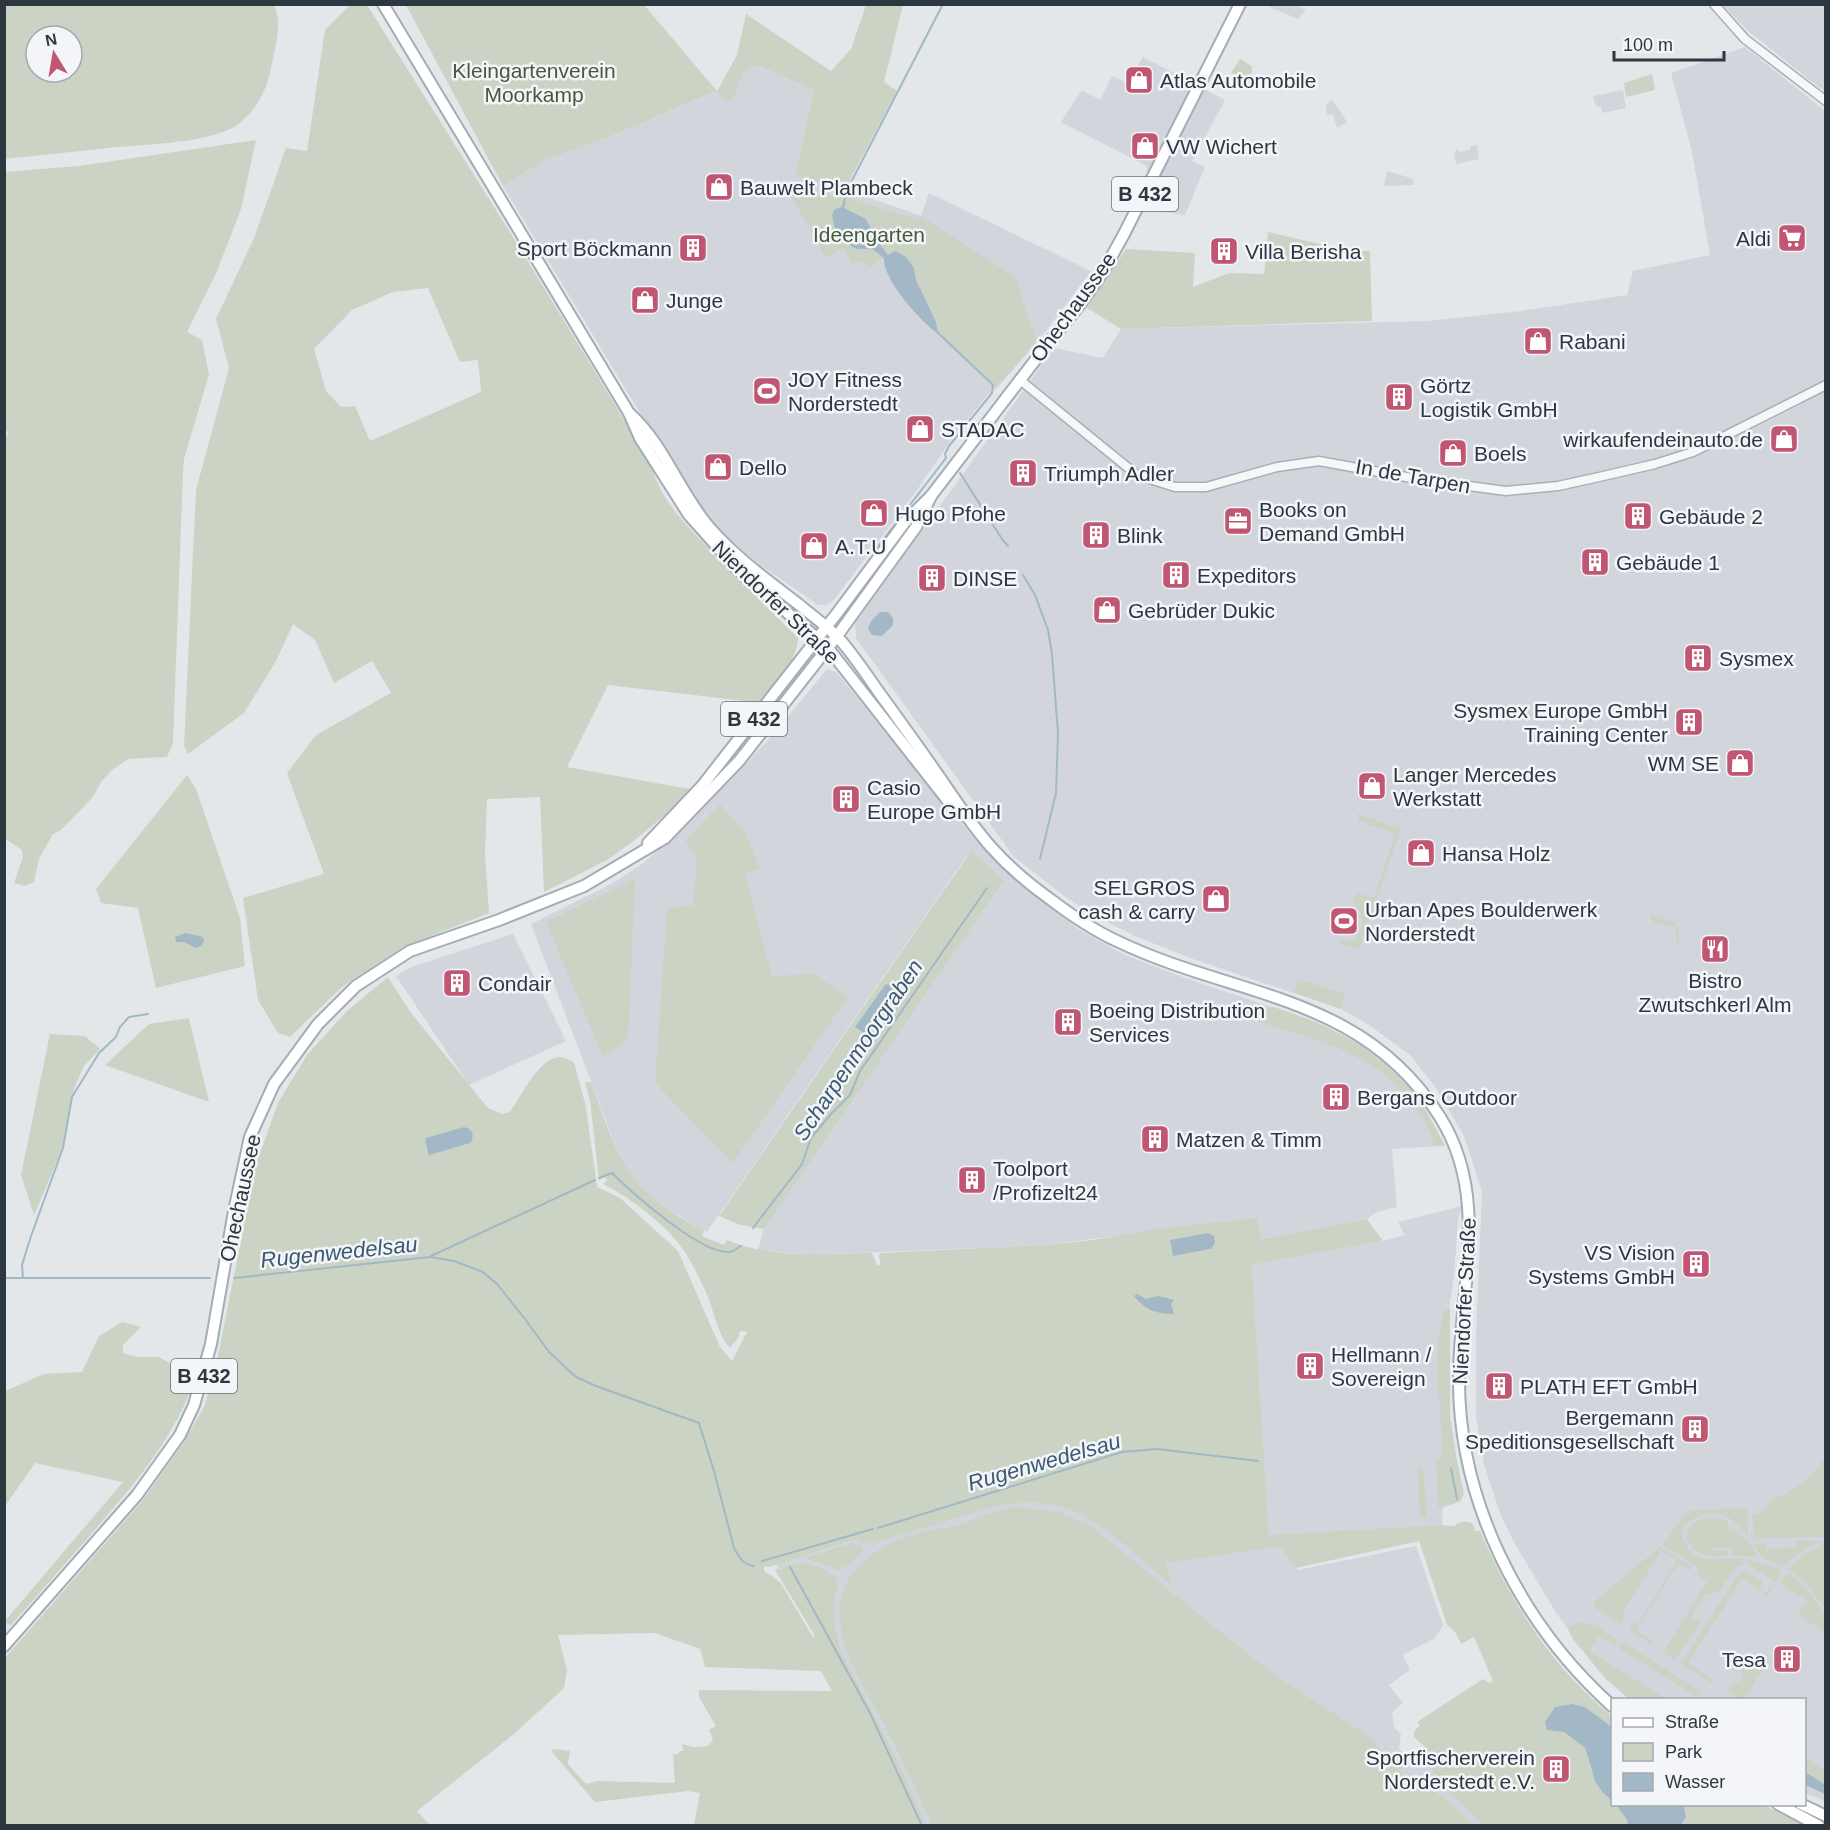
<svg xmlns="http://www.w3.org/2000/svg" width="1830" height="1830" font-family="Helvetica,sans-serif">
	<rect width="100%" height="100%" fill="#e3e7ea"/>
	<g fill="#d2d6dc">
		<path d="M 1271,5 L 1295,5 L 1306,10 L 1298,19 L 1270,7 Z"/>
		<path d="M 1723,5 L 1825,5 L 1825,92 L 1747,30 Z"/>
		<path d="M 1745,47 L 1825,111 L 1826,1458 L 1805,1483 L 1786,1495 L 1769,1501 L 1825,1531 L 1825,1801 L 1805,1793 L 1804,1700 L 1629,1699 L 1605,1678 L 1573,1639 L 1571,1633 L 1556,1613 L 1514,1542 L 1500,1513 L 1484,1465 L 1476,1417 L 1476,1334 L 1482,1192 L 1464,1136 L 1436,1088 L 1410,1055 L 1369,1025 L 1341,1009 L 1193,959 L 1135,936 L 1091,914 L 1063,895 L 1014,857 L 856,638 L 855,623 L 1054,348 L 1103,358 L 1121,329 L 1427,321 L 1521,311 L 1627,295 L 1633,271 L 1710,255 L 1692,152 L 1671,73 Z"/>
		<path d="M 1143,57 L 1225,100 L 1192,161 L 1205,167 L 1185,215 L 1146,210 L 1147,166 L 1061,122 L 1082,90 L 1100,100 L 1112,76 L 1128,83 Z"/>
		<path d="M 757,65 L 814,90 L 795,176 L 848,190 L 921,216 L 929,193 L 1091,271 L 1040,339 L 996,389 L 989,393 L 949,443 L 915,493 L 833,601 L 826,605 L 818,605 L 759,564 L 722,532 L 683,484 L 503,186 L 544,161 L 619,133 L 717,91 L 743,72 Z"/>
		<path d="M 1623,90 L 1626,108 L 1602,113 L 1601,106 L 1596,107 L 1593,96 Z"/>
		<path d="M 1332,99 L 1347,122 L 1337,128 L 1333,114 L 1327,115 L 1326,105 Z"/>
		<path d="M 1477,145 L 1479,159 L 1456,164 L 1454,155 L 1457,149 L 1460,152 L 1471,149 L 1471,146 Z"/>
		<path d="M 1387,171 L 1414,179 L 1413,185 L 1384,186 Z"/>
		<path d="M 827,669 L 836,672 L 979,844 L 1004,868 L 1078,929 L 1125,955 L 1185,978 L 1317,1022 L 1358,1043 L 1386,1064 L 1410,1088 L 1424,1106 L 1445,1146 L 1392,1149 L 1397,1207 L 1377,1212 L 1367,1219 L 1260,1239 L 1257,1218 L 1045,1245 L 809,1255 L 758,1250 L 764,1229 L 970,851 L 707,1232 L 666,1208 L 647,1193 L 633,1178 L 623,1163 L 613,1139 L 531,924 L 611,884 L 642,864 L 665,844 L 695,815 L 727,779 L 747,763 L 777,730 Z"/>
		<path d="M 513,934 L 566,1041 L 469,1085 L 396,976 L 411,967 Z"/>
		<path d="M 1462,1206 L 1458,1220 L 1454,1277 L 1449,1309 L 1446,1312 L 1452,1505 L 1443,1507 L 1442,1525 L 1269,1536 L 1252,1265 L 1383,1241 L 1405,1235 L 1398,1222 Z"/>
		<path d="M 1017,1489 L 1281,1547 L 1298,1570 L 1416,1546 L 1443,1625 L 1435,1638 L 1404,1654 L 1403,1656 L 1410,1670 L 1389,1685 L 1403,1703 L 1392,1712 L 1394,1727 L 1401,1734 L 1399,1749 L 1410,1756 L 1439,1749 L 1500,1825 L 911,1825 L 866,1719 L 776,1564 Z"/>
	</g>
	<g fill="#cbd3c5" fill-rule="evenodd">
		<path d="M 4,5 L 274,5 C 282,22 276,44 272,63 C 268,86 260,106 241,122 C 217,143 150,144 118,147 C 80,151 42,155 5,159 ZM 36,36 L 72,36 L 72,72 L 36,72 Z"/>
		<path d="M 350,5 L 367,5 L 513,237 L 651,464 C 660,501 688,527 713,553 C 741,582 770,610 798,638 C 797,662 776,683 762,703 L 608,685 L 567,767 L 695,790 L 635,840 L 607,860 L 544,892 L 540,797 L 487,799 L 485,853 L 489,913 L 403,947 L 343,986 L 290,1037 L 278,1033 L 258,1000 L 243,898 L 324,874 L 287,773 L 316,735 L 391,693 L 372,661 L 334,683 L 315,640 L 293,624 L 276,661 L 244,713 L 188,754 L 184,746 L 196,490 L 229,368 L 216,319 L 254,238 L 286,148 L 307,151 L 325,30 ZM 428,288 L 460,362 L 478,360 L 481,392 L 370,441 L 355,406 L 341,407 L 326,391 L 314,349 L 352,310 L 393,292 Z"/>
		<path d="M 406,5 L 644,5 L 717,91 L 737,55 L 746,14 L 831,71 L 851,49 L 866,5 L 903,5 L 884,82 L 897,91 L 845,189 L 795,176 L 814,90 L 757,65 L 743,72 L 733,99 L 725,101 L 716,91 L 619,133 L 544,161 L 503,186 Z"/>
		<path d="M 1240,59 L 1252,66 L 1252,72 L 1247,82 L 1231,73 Z"/>
		<path d="M 1652,74 L 1655,90 L 1626,97 L 1624,83 Z"/>
		<path d="M 256,140 L 241,209 L 217,271 L 187,332 L 202,340 L 209,374 L 184,459 L 183,472 L 173,742 L 167,757 L 128,759 L 112,770 L 101,782 L 93,797 L 61,830 L 53,834 L 39,859 L 34,882 L 24,886 L 14,883 L 23,857 L 22,850 L 4,838 L 4,440 L 9,432 L 4,430 L 5,172 L 79,166 Z"/>
		<path d="M 788,191 L 850,198 L 919,220 L 921,216 L 1017,278 L 1026,312 L 1037,340 L 996,388 L 938,334 C 934,310 917,292 914,268 L 895,251 L 870,267 L 860,261 L 853,265 L 843,248 L 826,258 Z"/>
		<path d="M 1268,232 L 1350,251 L 1370,251 L 1372,321 L 1121,329 L 1087,308 L 1126,249 L 1195,253 L 1193,287 L 1229,273 L 1264,274 Z"/>
		<path d="M 187,775 L 196,789 L 240,918 L 245,966 L 156,988 L 138,908 L 101,903 L 96,889 Z"/>
		<path d="M 720,804 L 746,834 L 760,868 L 745,874 L 772,976 L 814,974 L 848,997 L 733,1163 L 655,1083 L 667,909 L 693,905 L 697,858 L 685,840 Z"/>
		<path d="M 1357,813 L 1401,829 L 1359,950 L 1338,943 L 1339,941 C 1362,944 1371,918 1353,904 L 1357,893 L 1374,898 L 1395,834 L 1359,821 Z"/>
		<path d="M 971,851 L 1004,880 L 764,1229 L 740,1225 L 719,1216 Z"/>
		<path d="M 635,879 L 628,1040 L 603,1057 L 546,922 Z"/>
		<path d="M 1651,914 L 1674,922 L 1679,933 L 1678,946 L 1674,926 L 1655,923 L 1651,919 Z"/>
		<path d="M 388,977 L 411,1013 L 488,1108 L 502,1114 L 510,1112 C 520,1098 540,1056 560,1057 C 564,1057 570,1061 574,1062 L 586,1107 L 597,1187 L 620,1198 L 678,1251 L 720,1347 L 732,1361 L 747,1332 L 740,1331 L 738,1338 L 730,1348 C 717,1333 715,1315 708,1297 C 701,1281 692,1262 682,1248 C 666,1225 628,1196 603,1184 L 607,1180 L 605,1177 L 599,1180 L 590,1101 L 585,1082 L 591,1082 C 601,1109 610,1138 624,1163 C 641,1194 673,1215 704,1230 L 702,1236 L 724,1245 L 727,1240 C 772,1259 823,1254 872,1253 L 877,1265 L 881,1265 L 879,1257 L 880,1253 L 1045,1245 L 1093,1240 L 1156,1229 L 1257,1218 L 1261,1239 L 1367,1219 L 1383,1241 L 1252,1265 L 1269,1535 L 1442,1525 L 1454,1526 C 1460,1521 1464,1521 1472,1523 L 1476,1531 L 1480,1531 C 1512,1604 1550,1665 1612,1716 L 1612,1727 L 1585,1707 L 1548,1730 L 1564,1732 L 1585,1748 L 1591,1770 L 1603,1793 L 1612,1801 L 1612,1804 L 1616,1805 L 1627,1820 L 1628,1825 L 1484,1825 L 1437,1781 L 1425,1747 L 1414,1737 L 1414,1732 L 1420,1725 L 1417,1722 L 1483,1679 L 1490,1683 L 1493,1681 L 1474,1637 L 1461,1644 L 1456,1633 L 1447,1625 L 1419,1541 L 1296,1568 L 1281,1548 L 1275,1547 L 1165,1563 L 1173,1587 C 1147,1565 1116,1534 1087,1517 C 1040,1491 997,1505 950,1520 C 923,1528 897,1535 871,1545 L 872,1543 L 870,1540 L 867,1541 L 869,1544 L 868,1545 L 856,1539 L 769,1567 L 764,1566 L 764,1571 L 780,1582 L 813,1637 L 815,1636 L 775,1570 L 778,1568 L 780,1570 L 792,1564 L 807,1563 L 822,1568 L 836,1577 L 838,1584 L 834,1601 L 834,1624 L 841,1652 L 898,1762 L 926,1825 L 694,1825 L 700,1793 L 688,1791 L 595,1802 L 551,1751 L 554,1749 L 570,1751 L 568,1764 L 586,1784 L 597,1781 L 675,1783 L 673,1754 L 678,1754 L 679,1751 L 683,1751 L 682,1744 L 693,1747 L 708,1746 L 713,1739 L 709,1730 L 716,1726 L 699,1697 L 699,1690 L 832,1691 L 821,1671 L 705,1667 L 700,1649 L 655,1633 L 558,1635 L 567,1670 L 564,1688 L 514,1734 L 417,1811 L 430,1825 L 5,1826 L 5,1658 L 143,1500 L 184,1442 L 205,1405 L 218,1356 L 256,1165 L 278,1103 L 307,1055 L 347,1011 ZM 1170,1240 L 1211,1249 L 1173,1256 Z"/>
		<path d="M 1298,979 L 1345,994 L 1341,1009 L 1293,992 Z"/>
		<path d="M 1274,1007 C 1357,1035 1406,1065 1445,1146 L 1434,1146 C 1433,1135 1425,1123 1419,1113 C 1382,1055 1320,1040 1258,1022 L 1263,1010 Z"/>
		<path d="M 189,1018 L 209,1102 L 105,1065 L 149,1024 Z"/>
		<path d="M 50,1034 L 85,1036 L 100,1049 L 84,1066 L 74,1089 L 61,1152 L 34,1215 L 21,1175 Z"/>
		<path d="M 1450,1308 L 1450,1415 L 1457,1461 L 1464,1494 L 1460,1502 L 1443,1506 L 1442,1510 L 1438,1507 L 1436,1461 L 1442,1455 L 1441,1445 L 1443,1445 L 1439,1414 L 1441,1413 L 1440,1398 L 1438,1398 L 1438,1336 L 1440,1335 L 1441,1320 L 1443,1320 L 1443,1312 Z"/>
		<path d="M 122,1322 L 141,1327 L 123,1345 L 123,1353 L 137,1357 L 159,1357 L 195,1378 C 175,1438 133,1486 92,1533 C 65,1564 38,1595 10,1626 L 5,1621 L 123,1482 L 35,1463 L 5,1506 L 5,1391 L 44,1374 L 82,1372 L 99,1336 Z"/>
		<path d="M 1825,1458 L 1825,1537 L 1754,1539 L 1752,1513 L 1759,1513 L 1766,1510 L 1769,1501 C 1796,1491 1807,1480 1825,1458 Z"/>
		<path d="M 1423,1468 L 1427,1515 L 1426,1518 L 1420,1518 L 1418,1469 Z"/>
		<path d="M 1018,1507 L 1059,1512 L 1091,1526 L 1233,1642 L 1277,1676 L 1374,1740 L 1376,1746 L 1402,1765 L 1401,1774 L 1432,1792 L 1437,1792 L 1439,1796 L 1443,1796 L 1473,1825 L 932,1825 C 916,1789 899,1753 881,1718 C 869,1695 854,1673 846,1648 C 821,1578 873,1542 935,1529 C 939,1528 944,1529 948,1528 C 973,1523 992,1509 1018,1507 Z"/>
		<path d="M 1740,1508 L 1748,1510 L 1748,1536 C 1742,1531 1737,1524 1731,1519 C 1716,1508 1692,1514 1683,1529 C 1682,1536 1683,1541 1687,1547 C 1700,1565 1721,1559 1740,1558 L 1743,1564 L 1736,1567 L 1719,1592 L 1705,1595 L 1692,1615 L 1692,1619 L 1700,1618 L 1701,1621 L 1675,1660 L 1663,1652 L 1707,1582 L 1697,1575 L 1699,1568 L 1662,1545 L 1687,1511 Z"/>
		<path d="M 1712,1517 L 1728,1521 L 1728,1528 C 1740,1529 1753,1546 1757,1557 L 1732,1555 L 1732,1548 L 1710,1548 L 1710,1551 L 1728,1551 L 1728,1555 C 1710,1559 1694,1555 1686,1537 L 1688,1528 L 1698,1520 Z"/>
		<path d="M 1793,1541 L 1820,1541 L 1802,1551 L 1783,1566 L 1763,1559 L 1754,1545 L 1769,1543 L 1766,1545 L 1767,1549 L 1796,1547 L 1796,1542 Z"/>
		<path d="M 851,1543 L 860,1545 L 864,1549 L 847,1566 L 838,1570 L 805,1558 Z"/>
		<path d="M 1825,1543 L 1826,1543 L 1825,1608 L 1806,1583 L 1789,1569 L 1801,1556 Z"/>
		<path d="M 1660,1547 L 1692,1567 L 1690,1571 L 1678,1564 L 1636,1630 L 1654,1642 L 1652,1644 L 1629,1630 L 1634,1622 L 1638,1624 L 1677,1560 L 1661,1551 L 1622,1614 L 1625,1617 L 1621,1624 L 1595,1608 L 1594,1605 L 1598,1598 Z"/>
		<path d="M 1748,1559 L 1780,1569 L 1781,1574 L 1776,1582 L 1746,1564 Z"/>
		<path d="M 1745,1571 L 1763,1581 L 1759,1588 L 1767,1593 L 1770,1585 L 1771,1591 L 1768,1596 L 1742,1579 L 1693,1655 L 1688,1663 L 1714,1680 L 1712,1683 L 1681,1664 L 1737,1576 Z"/>
		<path d="M 1790,1574 L 1805,1587 L 1825,1614 L 1825,1632 L 1798,1615 L 1807,1601 L 1779,1583 L 1785,1575 Z"/>
		<path d="M 1578,1622 L 1597,1627 L 1617,1639 L 1615,1646 L 1599,1636 L 1589,1651 L 1667,1699 L 1629,1699 L 1605,1678 L 1573,1639 L 1568,1629 Z"/>
		<path d="M 1621,1643 L 1626,1644 L 1700,1691 L 1699,1698 L 1618,1648 Z"/>
		<path d="M 1750,1654 L 1766,1664 L 1745,1699 L 1738,1699 L 1727,1692 L 1734,1680 L 1739,1683 L 1744,1674 L 1740,1671 L 1741,1668 L 1746,1671 L 1752,1662 L 1747,1659 Z"/>
		<path d="M 1804,1757 L 1825,1770 L 1825,1785 L 1805,1771 Z"/>
		<path d="M 1684,1804 L 1763,1805 L 1806,1825 L 1681,1826 L 1686,1817 Z"/>
	</g>
	<g fill="#a2b8c6">
		<path d="M 842,207 L 866,219 L 877,241 L 888,255 L 895,251 L 906,257 L 914,268 L 916,280 L 936,322 L 938,334 C 921,322 882,279 884,258 L 872,249 L 856,249 L 844,242 L 836,234 L 832,215 L 835,209 Z"/>
		<path d="M 880,612 L 888,612 L 893,618 L 893,625 L 882,636 L 872,635 L 868,629 L 871,621 Z"/>
		<path d="M 186,933 L 203,937 L 204,941 L 201,946 L 196,948 L 184,942 L 176,942 L 175,937 Z"/>
		<path d="M 889,984 L 896,987 L 898,994 L 868,1036 L 855,1027 L 885,985 Z"/>
		<path d="M 464,1127 C 473,1129 475,1136 470,1143 L 429,1155 L 425,1140 L 426,1138 Z"/>
		<path d="M 1208,1233 L 1214,1236 L 1215,1243 L 1211,1249 L 1173,1256 L 1170,1240 Z"/>
		<path d="M 1137,1294 L 1146,1299 L 1158,1296 L 1174,1300 L 1171,1304 L 1174,1314 C 1154,1313 1147,1311 1134,1296 Z"/>
		<path d="M 1572,1704 L 1585,1707 L 1612,1727 L 1612,1801 L 1603,1793 L 1595,1781 L 1585,1748 L 1564,1732 L 1547,1730 L 1545,1722 L 1555,1707 Z"/>
		<path d="M 1804,1771 L 1825,1785 L 1825,1794 L 1805,1785 Z"/>
		<path d="M 1616,1805 L 1684,1805 L 1686,1817 L 1681,1825 L 1628,1825 L 1627,1820 Z"/>
	</g>
	<g fill="none" stroke-linecap="round" stroke-linejoin="round">
		<g stroke="#a2b8c6" stroke-width="2">
			<path d="M 843,208 L 846,192 L 943,4"/>
			<path d="M 960,473 L 1002,539 L 1008,546"/>
			<path d="M 876,549 L 946,458 L 945,454 L 949,446 L 992,393 L 993,385 L 937,332"/>
			<path d="M 1023,575 L 1035,595 L 1048,630 L 1052,654 L 1058,733 L 1056,793 L 1040,859"/>
			<path d="M 599,1178 L 612,1173 C 630,1191 708,1261 733,1251 C 736,1250 738,1247 741,1246"/>
			<path d="M 753,1228 L 802,1164 L 811,1138 L 832,1113 L 850,1095 L 860,1071 L 987,888"/>
			<path d="M 431,1256 L 595,1180"/>
			<path d="M 4,1278 L 210,1278"/>
			<path d="M 23,1278 L 22,1265 L 31,1236 L 63,1148 L 72,1097 L 99,1053 L 116,1037 L 120,1027 L 129,1017 L 148,1014"/>
			<path d="M 234,1278 L 430,1257 L 454,1261 L 483,1272 L 497,1284 L 525,1319 L 549,1352 L 576,1377 L 596,1386 L 699,1423 L 714,1471 L 734,1548 C 739,1557 743,1565 754,1566"/>
			<path d="M 1451,1468 L 1457,1499"/>
			<path d="M 878,1528 L 1122,1452 L 1157,1449 L 1258,1461"/>
			<path d="M 762,1561 L 873,1529"/>
			<path d="M 790,1567 L 870,1713 L 922,1826"/>
		</g>
		<g stroke="#a9afb4" stroke-width="11">
			<g id="minor">
				<path d="M 1714,4 L 1745,39 L 1826,101"/>
				<path d="M 1020,380 L 1137,475 L 1175,487 L 1206,487 L 1277,467 L 1319,461 L 1417,479 L 1506,491 L 1558,486 L 1599,477 L 1655,464 L 1693,452 L 1826,385"/>
			</g>
		</g>
		<g stroke="#a4adb5" stroke-width="14">
			<g id="major">
				<path d="M 383,4 L 596,358 L 629,413 L 640,438 L 689,515 L 737,569 L 828,648 L 948,801"/>
				<path d="M 629,413 C 664,444 679,492 709,527 C 736,558 770,582 802,607 C 815,618 830,628 842,642 C 855,657 866,674 878,691 C 902,724 926,757 949,791 C 962,810 975,829 991,847 C 1008,866 1029,884 1050,899 C 1071,915 1093,930 1117,941 C 1235,998 1362,993 1440,1117 C 1490,1196 1460,1288 1459,1374 C 1457,1500 1520,1623 1612,1706"/>
				<path d="M 648,843 L 702,786 L 838,612 L 905,522 L 931,496 L 1043,350 L 1082,302 L 1103,272 L 1124,234 L 1240,4"/>
				<path d="M 4,1646 L 137,1495 L 180,1435 L 194,1405 L 211,1344 L 234,1211 L 250,1137 L 274,1084 L 318,1024 L 356,986 L 410,951 L 499,920 L 584,886 L 665,838 L 739,761 L 761,733 L 837,636 L 916,527 L 931,496"/>
				<path d="M 1778,1804 L 1819,1826"/>
				<path d="M 1801,1804 L 1826,1816"/>
			</g>
		</g>
		<use href="#minor" stroke="#f6f7f9" stroke-width="8"/>
		<use href="#major" stroke="#fff" stroke-width="10"/>
	</g>
	<defs>
		<g id="shop-square" transform="scale(1.5)"><rect x="-9" y="-9" width="18" height="18" rx="4" fill="#c15673" stroke="#f3f5f8"/><path d="M-5-2.5h2.3a2.7 3.5 0 0 1 5.4 0H5L5.5 6h-11ZM-1.5-2.5h3a1.5 2.3 0 0 0-3 0Z" fill="#fff"/></g>
		<g id="supermarket-square" transform="scale(1.5)"><rect x="-9" y="-9" width="18" height="18" rx="4" fill="#c15673" stroke="#f3f5f8"/><path d="M-6-5.5h2.5l.6 2H6L4.5 2H-2.5L-4.4-4H-6ZM-1.5 3.2a1.3 1.3 0 1 0 .1 0ZM3 3.2a1.3 1.3 0 1 0 .1 0Z" fill="#fff"/></g>
		<g id="building-square" transform="scale(1.5)"><rect x="-9" y="-9" width="18" height="18" rx="4" fill="#c15673" stroke="#f3f5f8"/><path d="M-4-6H4V6H1V3H-1V6H-4ZM-2.5-4.3h1.7v1.8h-1.7ZM.8-4.3h1.7v1.8H.8ZM-2.5-1h1.7V.8h-1.7ZM.8-1h1.7V.8H.8Z" fill="#fff"/></g>
		<g id="stadium-square" transform="scale(1.5)"><rect x="-9" y="-9" width="18" height="18" rx="4" fill="#c15673" stroke="#f3f5f8"/><path d="M0-5a6.5 5 0 1 0 0 10a6.5 5 0 1 0 0-10ZM-3.5-1.8h7v3.6h-7Z" fill="#fff"/></g>
		<g id="office-square" transform="scale(1.5)"><rect x="-9" y="-9" width="18" height="18" rx="4" fill="#c15673" stroke="#f3f5f8"/><path d="M-6-3h4V-5.5h4V-3h4V5H-6ZM-1-4.5V-3h2v-1.5ZM-6 0V1H6V0Z" fill="#fff"/></g>
		<g id="restaurant-square" transform="scale(1.5)"><rect x="-9" y="-9" width="18" height="18" rx="4" fill="#c15673" stroke="#f3f5f8"/><path d="M-5-6h1v4h1v-4h1v4h1v-4h1v5L-1.5 .5V6h-2V.5L-5-1ZM5-6V6H3V1.5H1.5Q1.5-4 5-6Z" fill="#fff"/></g>
	</defs>
	<g fill-rule="evenodd">
		<use href="#shop-square" x="1139" y="80"/>
		<use href="#shop-square" x="1145" y="146"/>
		<use href="#shop-square" x="719" y="187"/>
		<use href="#supermarket-square" x="1792" y="238"/>
		<use href="#building-square" x="693" y="248"/>
		<use href="#building-square" x="1224" y="251"/>
		<use href="#shop-square" x="645" y="300"/>
		<use href="#shop-square" x="1538" y="341"/>
		<use href="#stadium-square" x="767" y="391"/>
		<use href="#building-square" x="1399" y="397"/>
		<use href="#shop-square" x="920" y="429"/>
		<use href="#shop-square" x="1784" y="439"/>
		<use href="#shop-square" x="1453" y="453"/>
		<use href="#shop-square" x="718" y="467"/>
		<use href="#building-square" x="1023" y="473"/>
		<use href="#shop-square" x="874" y="513"/>
		<use href="#building-square" x="1638" y="516"/>
		<use href="#office-square" x="1238" y="521"/>
		<use href="#building-square" x="1096" y="535"/>
		<use href="#shop-square" x="814" y="546"/>
		<use href="#building-square" x="1595" y="562"/>
		<use href="#building-square" x="1176" y="575"/>
		<use href="#building-square" x="932" y="578"/>
		<use href="#shop-square" x="1107" y="610"/>
		<use href="#building-square" x="1698" y="658"/>
		<use href="#building-square" x="1689" y="722"/>
		<use href="#shop-square" x="1740" y="763"/>
		<use href="#shop-square" x="1372" y="786"/>
		<use href="#building-square" x="846" y="799"/>
		<use href="#shop-square" x="1421" y="853"/>
		<use href="#shop-square" x="1216" y="899"/>
		<use href="#stadium-square" x="1344" y="921"/>
		<use href="#restaurant-square" x="1715" y="949"/>
		<use href="#building-square" x="457" y="983"/>
		<use href="#building-square" x="1068" y="1022"/>
		<use href="#building-square" x="1336" y="1097"/>
		<use href="#building-square" x="1155" y="1139"/>
		<use href="#building-square" x="972" y="1180"/>
		<use href="#building-square" x="1696" y="1264"/>
		<use href="#building-square" x="1310" y="1366"/>
		<use href="#building-square" x="1499" y="1386"/>
		<use href="#building-square" x="1695" y="1429"/>
		<use href="#building-square" x="1787" y="1659"/>
		<use href="#building-square" x="1556" y="1769"/>
	</g>
	<g text-anchor="middle" dominant-baseline="central" stroke-width="5" stroke-linejoin="round" paint-order="stroke">
		<g fill="#f3f5f8" stroke="#687078" stroke-width="1.5">
			<rect x="1112" y="177" width="66" height="34" rx="4.5"/>
			<rect x="721" y="702" width="66" height="34" rx="4.5"/>
			<rect x="171" y="1359" width="66" height="34" rx="4.5"/>
		</g>
		<g font-size="20" font-weight="bold" fill="#2d3741">
			<text x="1145" y="194">B 432</text>
			<text x="754" y="719">B 432</text>
			<text x="204" y="1376">B 432</text>
		</g>
		<g font-size="21" fill="#455b3c" stroke="#f3f5f8">
			<text x="534" y="70">Kleingartenverein<tspan x="534" dy="24">Moorkamp</tspan></text>
			<text x="869" y="234">Ideengarten</text>
		</g>
		<g font-size="21" fill="#2d3741" stroke="#f3f5f8" text-anchor="start">
			<text x="1160" y="80">Atlas Automobile</text>
			<text x="1166" y="146">VW Wichert</text>
			<text x="740" y="187">Bauwelt Plambeck</text>
			<text x="1771" y="238" text-anchor="end">Aldi</text>
			<text x="672" y="248" text-anchor="end">Sport Böckmann</text>
			<text x="1245" y="251">Villa Berisha</text>
			<text x="666" y="300">Junge</text>
			<text x="1559" y="341">Rabani</text>
			<text x="788" y="379">JOY Fitness<tspan x="788" dy="24">Norderstedt</tspan></text>
			<text x="1420" y="385">Görtz<tspan x="1420" dy="24">Logistik GmbH</tspan></text>
			<text x="941" y="429">STADAC</text>
			<text x="1763" y="439" text-anchor="end">wirkaufendeinauto.de</text>
			<text x="1474" y="453">Boels</text>
			<text x="739" y="467">Dello</text>
			<text x="1044" y="473">Triumph Adler</text>
			<text x="1259" y="509">Books on<tspan x="1259" dy="24">Demand GmbH</tspan></text>
			<text x="895" y="513">Hugo Pfohe</text>
			<text x="1659" y="516">Gebäude 2</text>
			<text x="1117" y="535">Blink</text>
			<text x="835" y="546">A.T.U</text>
			<text x="1616" y="562">Gebäude 1</text>
			<text x="1197" y="575">Expeditors</text>
			<text x="953" y="578">DINSE</text>
			<text x="1128" y="610">Gebrüder Dukic</text>
			<text x="1719" y="658">Sysmex</text>
			<text x="1668" y="710" text-anchor="end">Sysmex Europe GmbH<tspan x="1668" dy="24">Training Center</tspan></text>
			<text x="1719" y="763" text-anchor="end">WM SE</text>
			<text x="1393" y="774">Langer Mercedes<tspan x="1393" dy="24">Werkstatt</tspan></text>
			<text x="867" y="787">Casio<tspan x="867" dy="24">Europe GmbH</tspan></text>
			<text x="1442" y="853">Hansa Holz</text>
			<text x="1195" y="887" text-anchor="end">SELGROS<tspan x="1195" dy="24">cash &amp; carry</tspan></text>
			<text x="1365" y="909">Urban Apes Boulderwerk<tspan x="1365" dy="24">Norderstedt</tspan></text>
			<text x="1715" y="980" text-anchor="middle">Bistro<tspan x="1715" dy="24">Zwutschkerl Alm</tspan></text>
			<text x="478" y="983">Condair</text>
			<text x="1089" y="1010">Boeing Distribution<tspan x="1089" dy="24">Services</tspan></text>
			<text x="1357" y="1097">Bergans Outdoor</text>
			<text x="1176" y="1139">Matzen &amp; Timm</text>
			<text x="993" y="1168">Toolport<tspan x="993" dy="24">/Profizelt24</tspan></text>
			<text x="1675" y="1252" text-anchor="end">VS Vision<tspan x="1675" dy="24">Systems GmbH</tspan></text>
			<text x="1331" y="1354">Hellmann /<tspan x="1331" dy="24">Sovereign</tspan></text>
			<text x="1520" y="1386">PLATH EFT GmbH</text>
			<text x="1674" y="1417" text-anchor="end">Bergemann<tspan x="1674" dy="24">Speditionsgesellschaft</tspan></text>
			<text x="1766" y="1659" text-anchor="end">Tesa</text>
			<text x="1535" y="1757" text-anchor="end">Sportfischerverein<tspan x="1535" dy="24">Norderstedt e.V.</tspan></text>
		</g>
		<g font-size="21" fill="#2d3741" stroke="#f3f5f8">
			<text transform="translate(1073 307) rotate(-54)">Ohechaussee</text>
			<text transform="translate(1413 476) rotate(10)">In de Tarpen</text>
			<text transform="translate(776 602) rotate(44)">Niendorfer Straße</text>
			<text transform="translate(240 1198) rotate(-78)">Ohechaussee</text>
			<text transform="translate(1464 1301) rotate(-87)">Niendorfer Straße</text>
		</g>
		<g font-size="22" font-style="italic" fill="#3b5a71" stroke="#f3f5f8">
			<text transform="translate(858 1050) rotate(-56)">Scharpenmoorgraben</text>
			<text transform="translate(339 1252) rotate(-6)">Rugenwedelsau</text>
			<text transform="translate(1044 1462) rotate(-16)">Rugenwedelsau</text>
		</g>
	</g>
	<rect width="1830" height="1830" fill="none" stroke="#2d3741" stroke-width="12"/>
	<rect x="1611" y="1698" width="195" height="108" fill="#f3f5f8" stroke="#a4a9af" stroke-width="1.5"/>
	<rect x="1623" y="1718" width="30" height="9" fill="#ffffff" stroke="#a4a9af" stroke-width="1.5"/>
	<text x="1665" y="1728" font-size="18" fill="#2d3741">Straße</text>
	<rect x="1623" y="1743" width="30" height="18" fill="#cbd3c5" stroke="#a4a9af" stroke-width="1.5"/>
	<text x="1665" y="1758" font-size="18" fill="#2d3741">Park</text>
	<rect x="1623" y="1773" width="30" height="18" fill="#a2b8c6" stroke="#a4a9af" stroke-width="1.5"/>
	<text x="1665" y="1788" font-size="18" fill="#2d3741">Wasser</text>
	<g transform="translate(54 54) rotate(349)"><circle r="28" fill="#f3f5f8" stroke="#a4a9af" stroke-width="1.5"/>
	<path d="M0-4.5L10 22L0 15L-10 22Z" fill="#c15673"/>
	<text y="-9" font-size="16" font-weight="bold" text-anchor="middle" fill="#2d3741">N</text>
	</g>
	<path d="M1614 51v9h110v-9" fill="none" stroke="#2d3741" stroke-width="3"/>
	<text x="1623" y="51" font-size="18" fill="#2d3741" stroke="#f3f5f8" stroke-width="4.5" paint-order="stroke">100 m</text>
</svg>
